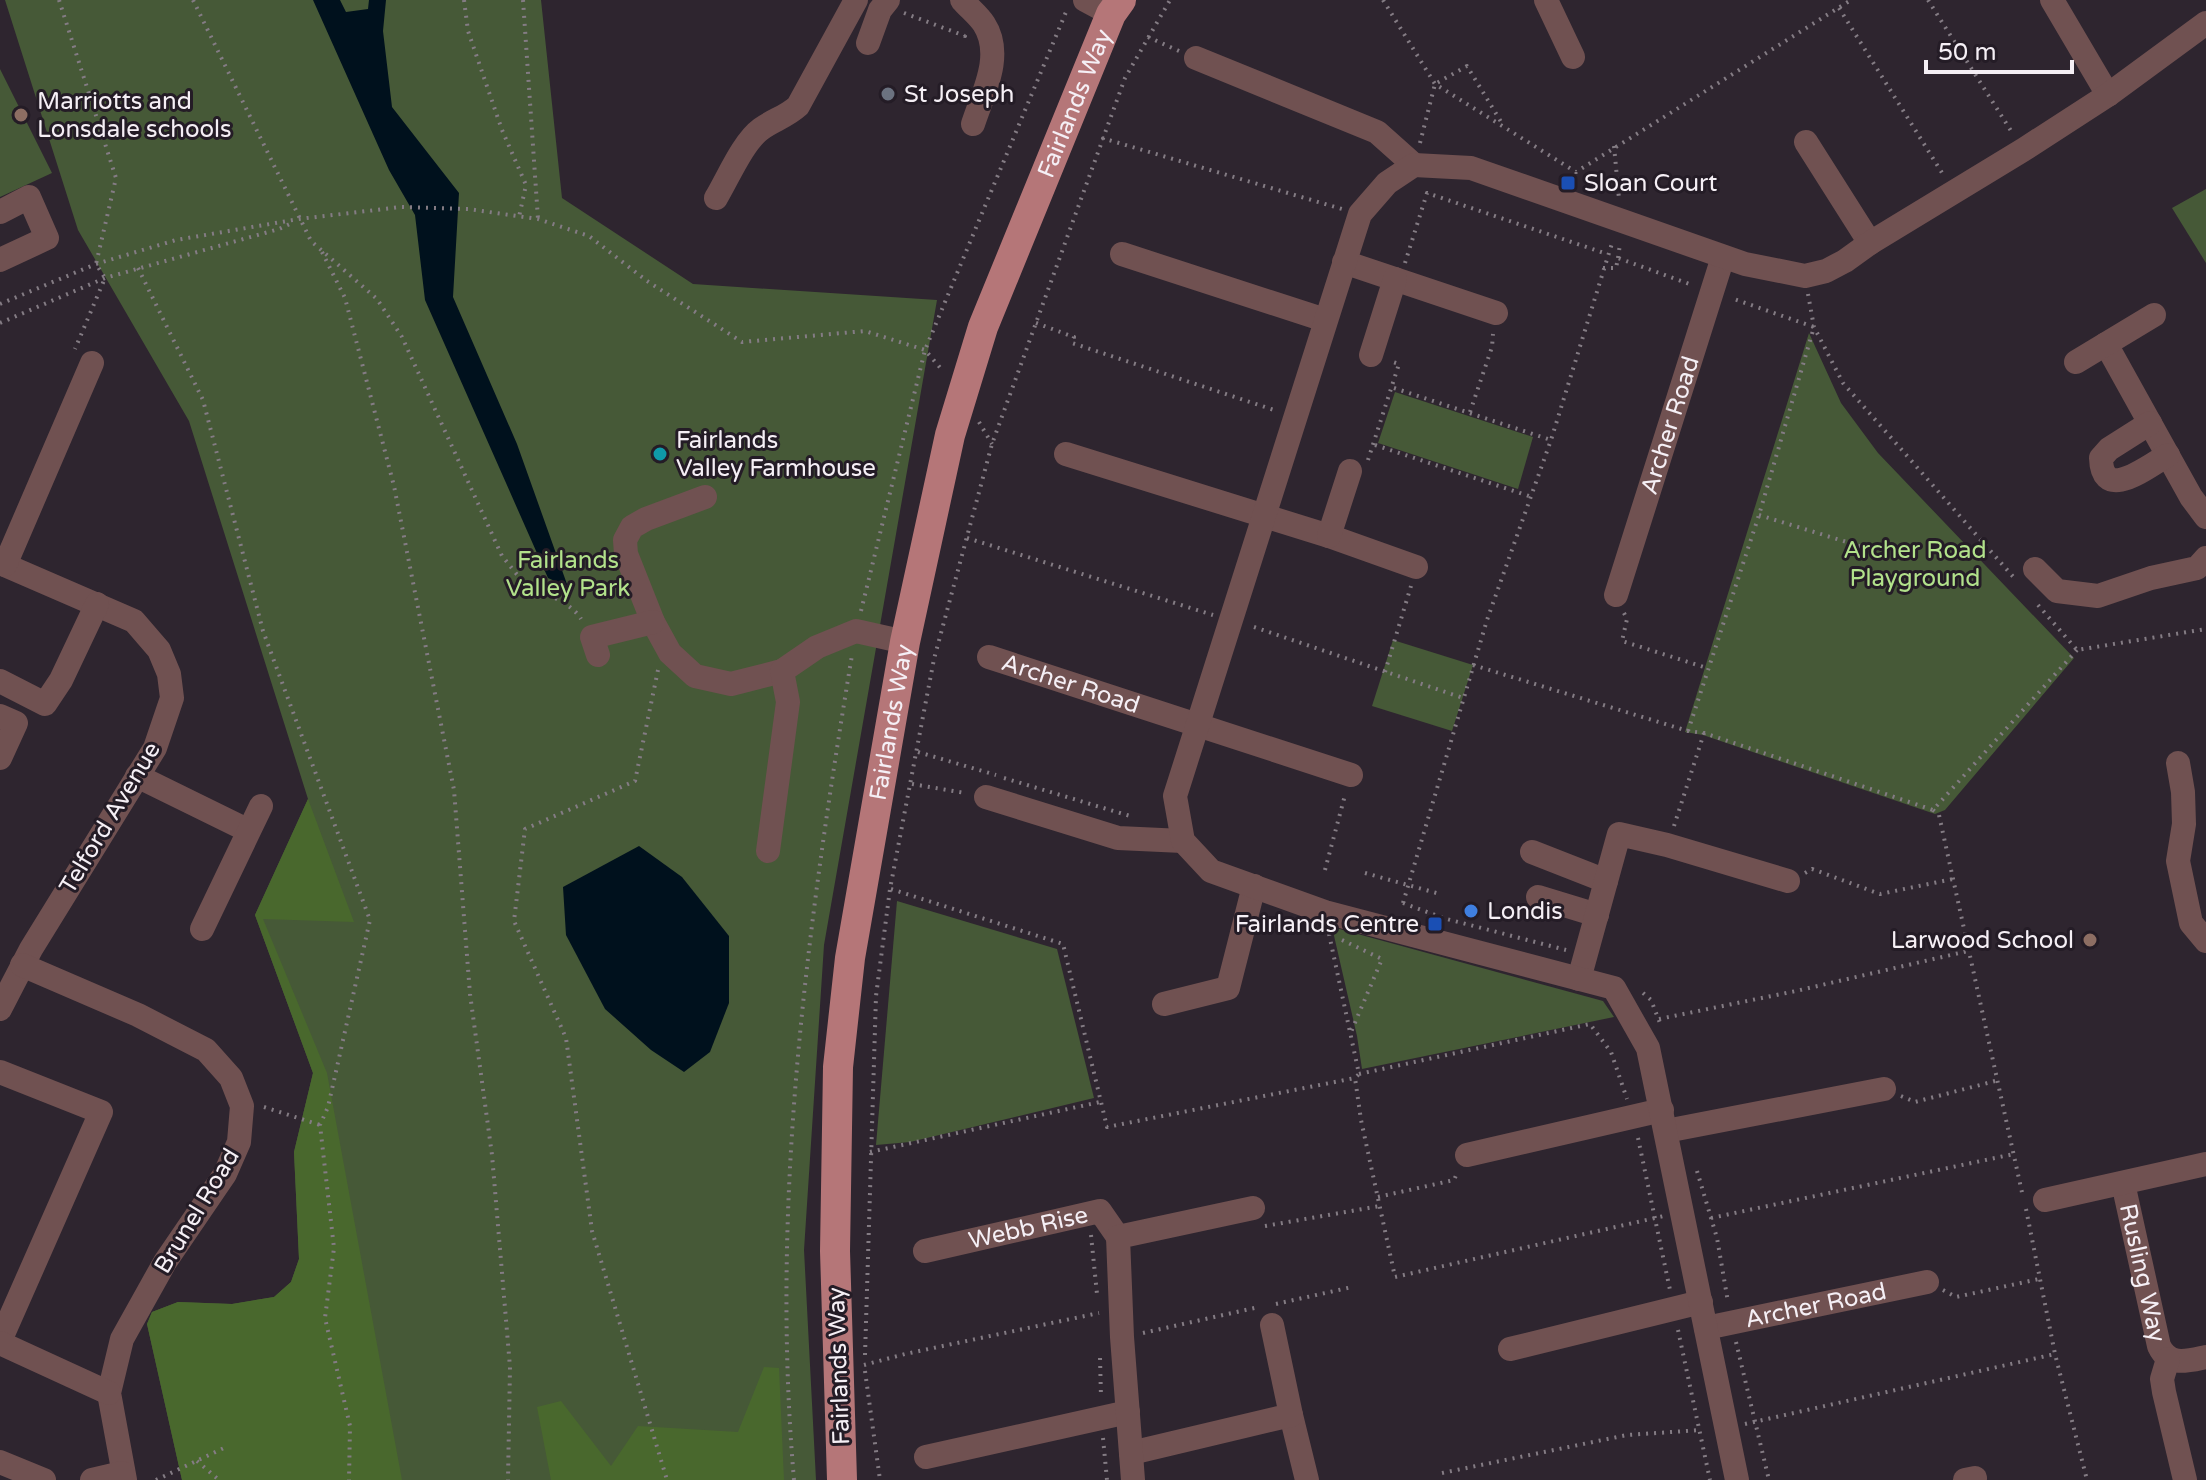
<svg xmlns="http://www.w3.org/2000/svg" width="2206" height="1480" font-family="'Varela Round',sans-serif">
	<rect width="100%" height="100%" fill="#2e252f"/>
	<g fill="#465937">
		<path d="M 5,0 L 541,0 L 562,198 L 693,284 L 937,300 L 824,945 L 804,1250 L 816,1480 L 182,1480 L 147,1324 L 152,1312 L 178,1302 L 232,1304 L 274,1297 L 291,1282 L 299,1259 L 294,1152 L 313,1073 L 255,915 L 308,799 L 189,421 L 78,230 Z"/>
		<path d="M 0,69 L 52,173 L 0,197 Z"/>
		<path d="M 2206,189 L 2206,263 L 2172,208 Z"/>
		<path d="M 1809,333 L 1841,403 L 1878,453 L 2074,658 L 1945,810 L 1935,814 L 1703,735 L 1685,732 Z"/>
		<path d="M 1395,392 L 1533,437 L 1518,489 L 1378,443 Z"/>
		<path d="M 1393,640 L 1473,665 L 1452,731 L 1372,706 Z"/>
		<path d="M 897,901 L 1057,949 L 1094,1098 L 910,1142 L 876,1145 Z"/>
		<path d="M 1332,927 L 1603,1001 L 1614,1017 L 1362,1069 L 1357,1036 Z"/>
	</g>
	<g fill="#49682d">
		<path d="M 308,799 L 354,922 L 263,919 L 327,1073 L 402,1480 L 182,1480 L 147,1324 L 152,1312 L 178,1302 L 232,1304 L 274,1297 L 291,1282 L 299,1259 L 294,1152 L 313,1073 L 255,915 Z"/>
		<path d="M 764,1367 L 779,1368 L 784,1480 L 551,1480 L 537,1407 L 561,1401 L 611,1466 L 638,1426 L 738,1432 Z"/>
	</g>
	<g fill="#00111d">
		<path d="M 313,0 L 340,0 L 346,12 L 368,9 L 369,0 L 386,0 L 383,31 L 392,107 L 459,193 L 453,297 L 517,444 L 568,587 L 548,578 L 425,300 L 415,215 L 389,170 Z"/>
		<path d="M 639,846 L 682,877 L 729,936 L 729,1003 L 710,1052 L 684,1072 L 651,1050 L 605,1009 L 566,935 L 563,887 Z"/>
	</g>
	<g fill="none" stroke-linecap="round" stroke-linejoin="round">
		<g stroke="#847c84" stroke-width="4" stroke-dasharray="2 6" stroke-linecap="butt">
			<path d="M 59,0 L 116,178 L 96,264 L 105,278 L 75,349"/>
			<path d="M 193,0 L 311,241 L 377,299 L 402,337 L 502,556 C 510,565 518,578 528,585 C 545,595 570,601 581,619"/>
			<path d="M 464,0 L 468,31 L 502,130 L 526,185 L 519,217"/>
			<path d="M 523,0 L 538,219"/>
			<path d="M 1383,0 L 1435,84 L 1576,172 L 1851,0"/>
			<path d="M 1928,0 L 2013,134"/>
			<path d="M 1839,8 L 1944,176"/>
			<path d="M 904,13 L 965,36 L 965,34"/>
			<path d="M 1148,37 L 1179,51"/>
			<path d="M 1102,138 L 1342,209"/>
			<path d="M 1420,143 L 1435,84 L 1467,66 L 1503,125"/>
			<path d="M 1614,146 L 1619,199"/>
			<path d="M 322,252 L 345,298 L 394,486 L 454,790 L 470,994 L 492,1155 L 510,1367 L 508,1480"/>
			<path d="M 1618,258 L 1620,244"/>
			<path d="M 1405,263 L 1427,193 L 1607,254"/>
			<path d="M 138,268 L 203,400 L 263,631 L 370,920 L 328,1107 L 320,1125 L 334,1248 L 325,1318 L 350,1426 L 349,1480"/>
			<path d="M 1603,268 L 1616,268 L 1618,258 L 1692,285"/>
			<path d="M 1808,294 L 1814,327 L 1843,383 L 2016,580"/>
			<path d="M 0,304 L 96,264 L 176,240 L 299,219 L 401,207 L 468,209 L 538,219 L 589,236 L 647,281 L 742,342 L 865,331 L 925,350 L 943,371"/>
			<path d="M 0,323 L 105,278 L 279,229 L 294,222"/>
			<path d="M 1036,323 L 1074,337 L 1072,343 L 1277,411"/>
			<path d="M 1394,388 L 1551,440"/>
			<path d="M 1470,412 L 1492,347 L 1493,334"/>
			<path d="M 979,422 L 992,444"/>
			<path d="M 1375,445 L 1532,497"/>
			<path d="M 1368,460 L 1399,364 L 1390,361"/>
			<path d="M 1759,515 L 1879,552"/>
			<path d="M 967,538 L 1213,615"/>
			<path d="M 2038,605 L 2077,650 L 2206,629"/>
			<path d="M 861,611 L 925,350 L 1066,12"/>
			<path d="M 1624,613 L 1627,619 L 1622,641 L 1707,668"/>
			<path d="M 1254,627 L 1463,698"/>
			<path d="M 1473,665 L 1688,731 L 1704,733 L 1933,810 L 2077,650"/>
			<path d="M 658,670 L 635,781 L 525,829 L 514,921 L 566,1038 L 592,1231 L 667,1480"/>
			<path d="M 1385,672 L 1411,586"/>
			<path d="M 1688,731 L 1759,515 L 1814,327 L 1731,298"/>
			<path d="M 918,752 L 996,775"/>
			<path d="M 1004,778 L 1130,816"/>
			<path d="M 912,784 L 965,793"/>
			<path d="M 1933,810 L 1939,815 L 2023,1197"/>
			<path d="M 1674,826 L 1704,733"/>
			<path d="M 1325,870 L 1345,795"/>
			<path d="M 1365,873 L 1440,894"/>
			<path d="M 1805,873 L 1812,869 L 1880,894 L 1953,879"/>
			<path d="M 891,889 L 1063,944 L 1107,1127 L 1355,1078"/>
			<path d="M 1403,903 L 1443,918 L 1566,950"/>
			<path d="M 1403,903 L 1487,620 L 1551,440 L 1613,240"/>
			<path d="M 1329,934 L 1359,1074 L 1355,1078 L 1361,1120 L 1395,1277 L 1664,1216"/>
			<path d="M 1342,940 L 1382,959 L 1351,1032"/>
			<path d="M 1643,993 L 1651,1000 L 1660,1023"/>
			<path d="M 1659,1019 L 1796,991 L 1968,951"/>
			<path d="M 1359,1074 L 1590,1024 L 1611,1052 L 1627,1099"/>
			<path d="M 1901,1096 L 1915,1102 L 1999,1080"/>
			<path d="M 264,1107 L 320,1125"/>
			<path d="M 1638,1138 L 1670,1290"/>
			<path d="M 870,1152 L 1100,1102"/>
			<path d="M 1697,1171 L 1717,1238 L 1728,1302"/>
			<path d="M 1378,1197 L 1454,1180 L 1458,1171"/>
			<path d="M 2026,1209 L 2055,1354 L 2087,1480"/>
			<path d="M 1711,1218 L 2014,1154"/>
			<path d="M 1265,1226 L 1380,1206"/>
			<path d="M 1091,1235 L 1097,1294"/>
			<path d="M 1943,1290 L 1956,1297 L 2039,1279"/>
			<path d="M 1276,1304 L 1352,1287"/>
			<path d="M 1678,1330 L 1710,1480"/>
			<path d="M 1143,1333 L 1259,1307"/>
			<path d="M 1736,1342 L 1769,1480"/>
			<path d="M 865,1355 L 876,996 L 890,889 L 934,659 L 992,444 L 1125,78 L 1170,0"/>
			<path d="M 1100,1358 L 1101,1397"/>
			<path d="M 864,1365 L 905,1354 L 1099,1313"/>
			<path d="M 865,1371 L 880,1480"/>
			<path d="M 1745,1424 L 2055,1354"/>
			<path d="M 1103,1438 L 1107,1480"/>
			<path d="M 197,1461 L 219,1480"/>
			<path d="M 1442,1473 L 1627,1435 L 1701,1430"/>
			<path d="M 156,1480 L 226,1447"/>
			<path d="M 794,1480 C 770,1203 807,927 852,655"/>
		</g>
		<g stroke="#705151" stroke-width="24">
			<path d="M 962,0 C 969,8 979,16 984,24 C 1004,55 983,93 973,124"/>
			<path d="M 1085,0 L 1111,14"/>
			<path d="M 1546,0 L 1573,57"/>
			<path d="M 2052,0 L 2108,95"/>
			<path d="M 868,43 L 880,10 L 888,0"/>
			<path d="M 1196,58 L 1377,132 L 1414,165"/>
			<path d="M 1806,142 L 1870,243"/>
			<path d="M 716,198 C 728,178 743,142 761,129 C 773,120 786,117 798,106 L 856,0"/>
			<path d="M 0,212 L 29,197 L 47,238 L 0,260"/>
			<path d="M 1122,254 L 1325,320"/>
			<path d="M 1344,262 L 1496,313"/>
			<path d="M 2106,344 L 2191,497 L 2206,517"/>
			<path d="M 1371,355 L 1395,279"/>
			<path d="M 2076,362 L 2154,315"/>
			<path d="M 2150,423 L 2109,449 L 2101,458 C 2102,504 2148,466 2168,455"/>
			<path d="M 1066,454 L 1329,536 L 1416,567"/>
			<path d="M 705,497 L 646,519 L 632,527 L 625,540 L 626,554 L 653,622 L 670,653 L 695,676 L 731,684 L 782,671"/>
			<path d="M 1329,536 L 1350,471"/>
			<path d="M 0,563 L 134,621 L 159,650 L 169,674 L 172,698 L 155,748 L 31,949 L 0,1009"/>
			<path d="M 5,565 L 92,363"/>
			<path d="M 2035,569 L 2057,591 L 2098,596 L 2151,578 L 2197,568 L 2206,558"/>
			<path id="s1" d="M 1616,595 L 1723,257"/>
			<path d="M 598,655 L 592,637 L 653,622"/>
			<path id="s2" d="M 989,657 L 1351,775"/>
			<path d="M 0,681 L 45,704 L 61,680 L 97,604"/>
			<path d="M 0,716 L 16,723 L 0,758"/>
			<path d="M 2178,763 L 2183,792 L 2184,824 L 2178,861 L 2191,923 L 2206,941"/>
			<path d="M 137,776 L 247,830"/>
			<path d="M 986,797 L 1118,838 L 1183,841"/>
			<path d="M 768,851 L 788,702 L 782,671 L 817,647 L 856,631 L 905,642"/>
			<path d="M 1532,852 L 1606,881"/>
			<path d="M 1538,897 L 1597,915"/>
			<path d="M 202,929 L 261,806"/>
			<path d="M 22,965 L 138,1015 L 206,1050 L 231,1078 L 242,1106 L 239,1142 L 225,1174 L 165,1262 L 122,1339 L 109,1393 L 125,1480"/>
			<path d="M 1579,979 L 1619,834 L 1667,845 L 1788,881"/>
			<path d="M 1164,1004 L 1228,988 L 1254,886"/>
			<path d="M 0,1072 L 101,1112 L 0,1341"/>
			<path d="M 1666,1131 L 1884,1089"/>
			<path d="M 1467,1155 L 1662,1110"/>
			<path id="s3" d="M 2123,1183 L 2159,1346 C 2169,1367 2187,1361 2206,1357"/>
			<path d="M 2045,1200 L 2206,1164"/>
			<path id="s4" d="M 925,1251 L 1100,1211 L 1118,1237"/>
			<path id="s5" d="M 1706,1328 L 1927,1282"/>
			<path d="M 0,1343 L 109,1393"/>
			<path d="M 1510,1349 L 1701,1302"/>
			<path d="M 2168,1359 L 2162,1379 L 2164,1392 L 2185,1480"/>
			<path d="M 1291,1415 L 1307,1480"/>
			<path d="M 1131,1453 L 1291,1415 L 1272,1325"/>
			<path d="M 926,1457 L 1128,1412"/>
			<path d="M 0,1462 L 44,1480"/>
			<path d="M 92,1480 L 122,1473"/>
			<path d="M 1133,1480 L 1122,1337 L 1118,1237 L 1253,1208"/>
			<path d="M 1737,1480 L 1648,1048 L 1614,988 L 1325,912 L 1211,871 L 1183,841 L 1175,796 L 1360,214 L 1387,183 L 1414,165 L 1471,168 L 1745,264 L 1805,276 L 1826,271 L 1845,261 L 1870,243 L 2023,150 L 2108,95 L 2206,23"/>
			<path d="M 1965,1480 L 1975,1478"/>
		</g>
		<path stroke="#b57678" stroke-width="30" id="s6" d="M 842,1480 L 835,1251 L 838,1067 L 850,958 L 905,642 L 950,435 L 983,327 L 1111,14 L 1121,0"/>
	</g>
	<circle fill="#6b7280" stroke="#241c26" stroke-width="3" cx="888" cy="94" r="8"/>
	<g fill="#8d6e63" stroke="#241c26" stroke-width="3">
		<circle cx="21" cy="115" r="8"/>
		<circle cx="2090" cy="940" r="8"/>
	</g>
	<g fill="#1a4fb4" stroke="#241c26" stroke-width="3">
		<rect x="1560" y="175" width="16" height="16" rx="4"/>
		<rect x="1427" y="916" width="16" height="16" rx="4"/>
	</g>
	<circle fill="#0f9aa8" stroke="#241c26" stroke-width="3" cx="660" cy="454" r="8"/>
	<circle fill="#3f7fe0" stroke="#241c26" stroke-width="3" cx="1471" cy="911" r="8"/>
	<g text-anchor="middle" dominant-baseline="central" stroke-width="6" stroke-linejoin="round" paint-order="stroke">
		<g font-size="24" fill="#f5eff5" stroke="#241c26" text-anchor="start">
			<text x="904" y="94">St Joseph</text>
			<text x="37" y="101">Marriotts and<tspan x="37" dy="28">Lonsdale schools</tspan></text>
			<text x="1584" y="183">Sloan Court</text>
			<text x="676" y="440">Fairlands<tspan x="676" dy="28">Valley Farmhouse</tspan></text>
			<text x="1487" y="911">Londis</text>
			<text x="1419" y="924" text-anchor="end">Fairlands Centre</text>
			<text x="2074" y="940" text-anchor="end">Larwood School</text>
		</g>
		<g font-size="24" fill="#f5eff5" stroke="#241c26">
			<text stroke="none"><textPath href="#s6" startOffset="1410">Fairlands Way</textPath></text>
			<text stroke="none"><textPath href="#s1" startOffset="178">Archer Road</textPath></text>
			<text stroke="none"><textPath href="#s2" startOffset="86">Archer Road</textPath></text>
			<text stroke="none"><textPath href="#s6" startOffset="762">Fairlands Way</textPath></text>
			<text transform="translate(110 818) rotate(-59)">Telford Avenue</text>
			<text transform="translate(197 1211) rotate(-59)">Brunel Road</text>
			<text stroke="none"><textPath href="#s4" startOffset="106">Webb Rise</textPath></text>
			<text stroke="none"><textPath href="#s3" startOffset="92">Rusling Way</textPath></text>
			<text stroke="none"><textPath href="#s5" startOffset="112">Archer Road</textPath></text>
			<text transform="translate(839 1366) rotate(-92)">Fairlands Way</text>
		</g>
		<g font-size="24" fill="#b2e28b" stroke="#241c26">
			<text x="1915" y="550">Archer Road<tspan x="1915" dy="28">Playground</tspan></text>
			<text x="568" y="560">Fairlands<tspan x="568" dy="28">Valley Park</tspan></text>
		</g>
	</g>
	<path d="M1926 60v12h146v-12" fill="none" stroke="#f5eff5" stroke-width="4"/>
	<text x="1938" y="60" font-size="24" fill="#f5eff5" stroke="#241c26" stroke-width="6" paint-order="stroke">50 m</text>
</svg>
